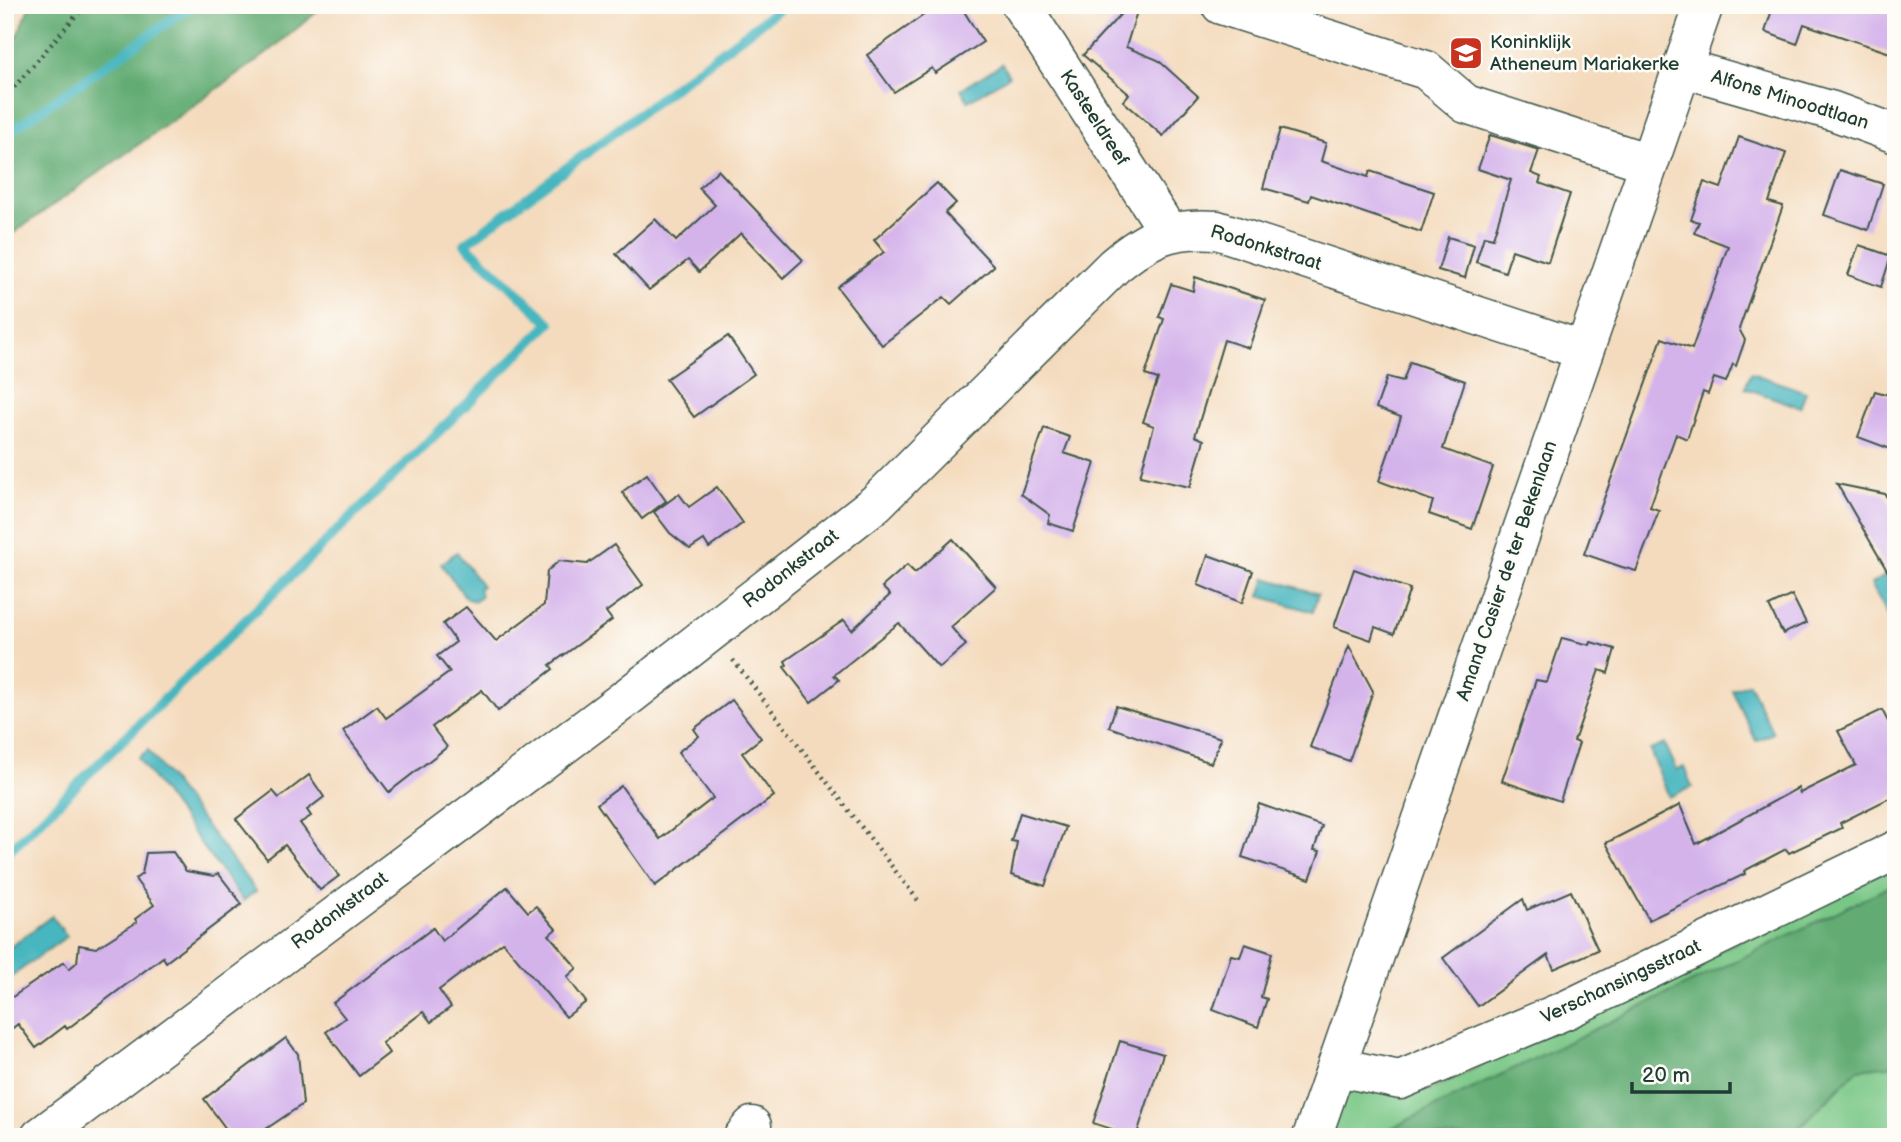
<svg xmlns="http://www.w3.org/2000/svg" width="1901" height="1142" font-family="'Balsamiq Sans',sans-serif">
	<rect width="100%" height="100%" fill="#fdfcf7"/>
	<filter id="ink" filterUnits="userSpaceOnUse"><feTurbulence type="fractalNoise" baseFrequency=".0143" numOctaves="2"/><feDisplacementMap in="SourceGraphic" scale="14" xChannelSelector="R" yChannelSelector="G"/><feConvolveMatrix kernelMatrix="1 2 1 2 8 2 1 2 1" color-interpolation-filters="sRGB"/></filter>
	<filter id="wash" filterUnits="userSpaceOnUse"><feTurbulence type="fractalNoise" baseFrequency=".00686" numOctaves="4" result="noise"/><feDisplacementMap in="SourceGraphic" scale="28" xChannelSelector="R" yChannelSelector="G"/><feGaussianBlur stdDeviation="1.57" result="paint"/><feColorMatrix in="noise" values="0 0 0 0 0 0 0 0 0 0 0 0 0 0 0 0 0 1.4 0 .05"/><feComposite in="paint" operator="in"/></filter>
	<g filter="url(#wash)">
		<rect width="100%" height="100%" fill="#f4dbbe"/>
		<path fill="#79c786" stroke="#4c825d" stroke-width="2" d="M 1896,865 L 1896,1137 L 1321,1137 L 1340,1081 L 1395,1092 L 1430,1090 Z"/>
		<g fill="#62ac73" stroke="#407454" stroke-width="2">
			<path d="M 30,5 L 325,5 L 265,55 L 5,239 L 5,55 L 14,44 Z"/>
			<path d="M 1896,883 L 1896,1065 L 1858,1069 L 1800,1127 L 1795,1137 L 1373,1137 Z"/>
		</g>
		<g fill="#47b6bf" stroke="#337a7a" stroke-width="2">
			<path d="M 1002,64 L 1009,76 L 968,101 L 961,89 Z"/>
			<path d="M 1751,373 L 1806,392 L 1800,407 L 1745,388 Z"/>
			<path d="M 457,552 L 482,586 L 479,588 L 481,596 L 476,601 L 467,599 L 441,564 Z"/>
			<path d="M 1886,575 L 1896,594 L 1896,630 L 1871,584 Z"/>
			<path d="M 1266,578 L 1318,594 L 1313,612 L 1260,596 Z"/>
			<path d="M 1749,683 L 1773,733 L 1756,741 L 1732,690 Z"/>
			<path d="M 1665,744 L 1677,770 L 1684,767 L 1692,787 L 1669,797 L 1650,750 Z"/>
			<path d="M 148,750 L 256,891 L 243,901 L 138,758 Z"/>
			<path d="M 52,916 L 67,936 L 8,979 L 5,974 L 5,951 Z"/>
		</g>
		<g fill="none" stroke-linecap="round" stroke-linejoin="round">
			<g stroke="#47b6bf" stroke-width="10">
				<path d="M 5,135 L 193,5"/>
				<path d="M 5,855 L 550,323 L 465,244 L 784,5"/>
			</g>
		</g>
		<g id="blocks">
			<g fill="#d4b3eb">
				<path d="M 938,5 L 960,5 L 983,42 L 935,73 L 932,68 L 894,92 L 867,55 Z"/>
				<path d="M 1129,5 L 1139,5 L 1126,47 L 1158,60 L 1198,96 L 1163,136 L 1123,101 L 1129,94 L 1083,55 Z"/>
				<path d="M 1762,5 L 1896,5 L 1896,55 L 1804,24 L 1797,44 L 1765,32 L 1771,13 L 1761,10 Z"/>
				<path d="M 1280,129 L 1326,143 L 1321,161 L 1368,177 L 1370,171 L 1434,192 L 1421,232 L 1311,195 L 1309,201 L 1263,188 Z"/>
				<path d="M 1490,135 L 1539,150 L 1531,173 L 1541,177 L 1539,183 L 1570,194 L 1548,262 L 1512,250 L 1505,272 L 1476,262 L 1484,236 L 1493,238 L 1511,180 L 1478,169 Z"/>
				<path d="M 1739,137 L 1786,153 L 1769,202 L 1783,206 L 1739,329 L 1745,340 L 1736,366 L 1733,364 L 1726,382 L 1714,378 L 1708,394 L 1703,392 L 1687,439 L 1676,434 L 1650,507 L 1659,510 L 1636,571 L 1622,567 L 1584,554 L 1662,338 L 1692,349 L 1728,246 L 1694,233 L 1699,222 L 1691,220 L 1704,182 L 1721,188 Z"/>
				<path d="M 718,170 L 803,260 L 783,278 L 741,233 L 699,272 L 688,260 L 649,290 L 616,254 L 655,219 L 676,241 L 715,205 L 699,188 Z"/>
				<path d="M 1840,170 L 1883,184 L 1868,230 L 1824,215 Z"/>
				<path d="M 937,183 L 956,203 L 945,213 L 994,266 L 951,304 L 944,297 L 882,345 L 837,287 L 884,252 L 874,240 Z"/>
				<path d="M 1448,237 L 1474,245 L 1465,278 L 1438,270 Z"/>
				<path d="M 1859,245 L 1891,256 L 1881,287 L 1848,275 Z"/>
				<path d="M 1195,277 L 1265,300 L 1249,348 L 1224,340 L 1195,436 L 1204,440 L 1190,487 L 1140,476 L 1154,426 L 1143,422 L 1158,379 L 1145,375 L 1164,319 L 1159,317 L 1171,284 L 1193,291 Z"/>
				<path d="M 728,336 L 754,374 L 694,417 L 666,379 Z"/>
				<path d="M 1410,362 L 1465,381 L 1443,449 L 1493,467 L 1472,529 L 1429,514 L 1433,501 L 1379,481 L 1401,417 L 1376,408 L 1387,377 L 1403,381 Z"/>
				<path d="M 1875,391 L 1896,397 L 1896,451 L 1858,437 Z"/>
				<path d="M 1044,428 L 1070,437 L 1064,453 L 1095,463 L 1073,531 L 1048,523 L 1050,515 L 1021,494 Z"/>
				<path d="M 647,474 L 666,501 L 642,519 L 622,492 Z"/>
				<path d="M 1837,484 L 1885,494 L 1896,515 L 1896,586 Z"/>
				<path d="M 717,487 L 743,523 L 709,548 L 704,540 L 690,549 L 670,533 L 654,512 L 679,494 L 689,507 Z"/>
				<path d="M 953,539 L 996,587 L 951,627 L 966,645 L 939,668 L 899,623 L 834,675 L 839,680 L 811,702 L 784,667 L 787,665 L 785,661 L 844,620 L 852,630 L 890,595 L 882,587 L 907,565 L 915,573 Z"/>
				<path d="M 614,545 L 643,585 L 606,612 L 612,620 L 550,665 L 553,669 L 498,711 L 482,690 L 432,727 L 447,747 L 389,792 L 343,731 L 377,706 L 386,718 L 450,672 L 437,656 L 456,642 L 443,624 L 466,607 L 496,641 L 544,605 L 547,571 L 559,561 L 587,564 Z"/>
				<path d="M 1208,555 L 1253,571 L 1242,603 L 1198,585 Z"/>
				<path d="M 1354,569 L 1410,589 L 1394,634 L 1375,627 L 1371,640 L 1334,627 Z"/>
				<path d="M 1792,595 L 1806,623 L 1783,634 L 1769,606 Z"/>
				<path d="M 1562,638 L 1590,645 L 1591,642 L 1615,649 L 1608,673 L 1599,670 L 1574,741 L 1579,743 L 1560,801 L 1502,781 L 1536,680 L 1547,682 Z"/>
				<path d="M 1349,646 L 1373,691 L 1349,761 L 1310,747 Z"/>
				<path d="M 732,700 L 761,738 L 742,753 L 774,796 L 655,886 L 597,804 L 621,786 L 660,839 L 713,798 L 678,752 L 699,736 L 694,729 Z"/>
				<path d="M 1116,706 L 1221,738 L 1211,763 L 1109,727 Z"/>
				<path d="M 1882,710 L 1896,737 L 1896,795 L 1840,823 L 1842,828 L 1789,853 L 1786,849 L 1744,871 L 1745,874 L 1649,920 L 1606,843 L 1680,805 L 1696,844 L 1798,788 L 1800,793 L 1856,765 L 1838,731 Z"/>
				<path d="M 309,775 L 324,797 L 307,810 L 311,816 L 300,823 L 339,876 L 320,890 L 285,845 L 267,859 L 236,819 L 273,791 L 279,798 Z"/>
				<path d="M 1259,804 L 1322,826 L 1314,850 L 1320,851 L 1310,879 L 1242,857 Z"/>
				<path d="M 1020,813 L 1066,827 L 1045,886 L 1011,875 L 1017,842 L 1011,841 Z"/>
				<path d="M 173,852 L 186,871 L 214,876 L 218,873 L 242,904 L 166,962 L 163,957 L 67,1029 L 65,1026 L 36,1048 L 18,1024 L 5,1034 L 5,1002 L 64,962 L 69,969 L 77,962 L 79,945 L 96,948 L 137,922 L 135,919 L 154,905 L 135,879 L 142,874 L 146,853 Z"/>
				<path d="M 507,887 L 528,912 L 536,906 L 556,929 L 549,935 L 577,968 L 567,977 L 586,1002 L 566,1017 L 503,942 L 439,990 L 451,1007 L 431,1022 L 423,1012 L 382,1043 L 389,1053 L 359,1076 L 326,1032 L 345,1018 L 333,1003 L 433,928 L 442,941 Z"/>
				<path d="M 1571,891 L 1598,950 L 1554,969 L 1548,955 L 1478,1006 L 1443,958 L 1523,899 L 1527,910 Z"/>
				<path d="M 1245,944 L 1272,953 L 1261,997 L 1267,999 L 1258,1027 L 1213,1010 L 1231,955 L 1240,957 Z"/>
				<path d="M 286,1038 L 298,1054 L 303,1104 L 254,1137 L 232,1137 L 204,1099 Z"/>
				<path d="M 1120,1041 L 1163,1054 L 1136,1137 L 1093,1123 Z"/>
			</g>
		</g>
	</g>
	<g filter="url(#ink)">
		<use href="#blocks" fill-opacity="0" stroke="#3f5549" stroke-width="2"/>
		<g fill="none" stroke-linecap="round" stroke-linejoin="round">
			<g stroke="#3f5549" stroke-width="41">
				<g id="minor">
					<path d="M 1021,5 L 1168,231"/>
					<path d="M 1221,5 L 1426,70 L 1466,104 L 1649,163"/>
					<path d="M 1683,68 L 1833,111 L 1896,134"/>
					<path d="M 1337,1067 L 1400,1080 L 1568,1009 L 1896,850"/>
					<path d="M 40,1137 L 625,699 L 876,503 L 1114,266 C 1150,236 1170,227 1217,230 L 1582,350"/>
					<path d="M 743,1137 L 752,1126"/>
					<path d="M 1312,1137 L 1704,5"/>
				</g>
			</g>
			<g stroke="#3f5549" stroke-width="4.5" stroke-dasharray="2 5" stroke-linecap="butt">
				<path d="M 5,98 L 85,5"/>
				<path d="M 733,660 L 920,903"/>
			</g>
			<use href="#minor" stroke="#fff" stroke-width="38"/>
		</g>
	</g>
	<defs>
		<g id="school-square" transform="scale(1.75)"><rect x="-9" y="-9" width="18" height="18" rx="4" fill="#c8321e" stroke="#fdfcf7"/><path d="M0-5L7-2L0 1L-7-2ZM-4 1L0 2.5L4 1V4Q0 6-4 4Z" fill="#fff"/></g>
	</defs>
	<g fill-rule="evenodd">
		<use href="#school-square" x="1466" y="53"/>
	</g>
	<g text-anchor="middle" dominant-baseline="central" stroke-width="5" stroke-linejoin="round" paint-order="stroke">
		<g font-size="19" fill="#1f3d34" stroke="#fdfcf7" text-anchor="start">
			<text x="1490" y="42">Koninklijk<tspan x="1490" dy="22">Atheneum Mariakerke</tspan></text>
		</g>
		<g font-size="19" fill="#1f3d34" stroke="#fdfcf7">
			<text transform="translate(1790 100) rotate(17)">Alfons Minoodtlaan</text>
			<text transform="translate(1094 118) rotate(57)">Kasteeldreef</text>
			<text transform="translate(1266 248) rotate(17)">Rodonkstraat</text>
			<text transform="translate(791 569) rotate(-38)">Rodonkstraat</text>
			<text transform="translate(1507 571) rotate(-71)">Amand Casier de ter Bekenlaan</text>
			<text transform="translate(340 911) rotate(-37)">Rodonkstraat</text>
			<text transform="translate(1621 982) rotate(-25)">Verschansingsstraat</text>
		</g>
	</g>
	<rect width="1901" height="1142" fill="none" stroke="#fdfcf7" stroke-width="28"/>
	<path d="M1632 1082v10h98v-10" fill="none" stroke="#1f3d34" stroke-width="3.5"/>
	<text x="1642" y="1082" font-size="21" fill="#1f3d34" stroke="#fdfcf7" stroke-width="5" paint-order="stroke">20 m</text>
</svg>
